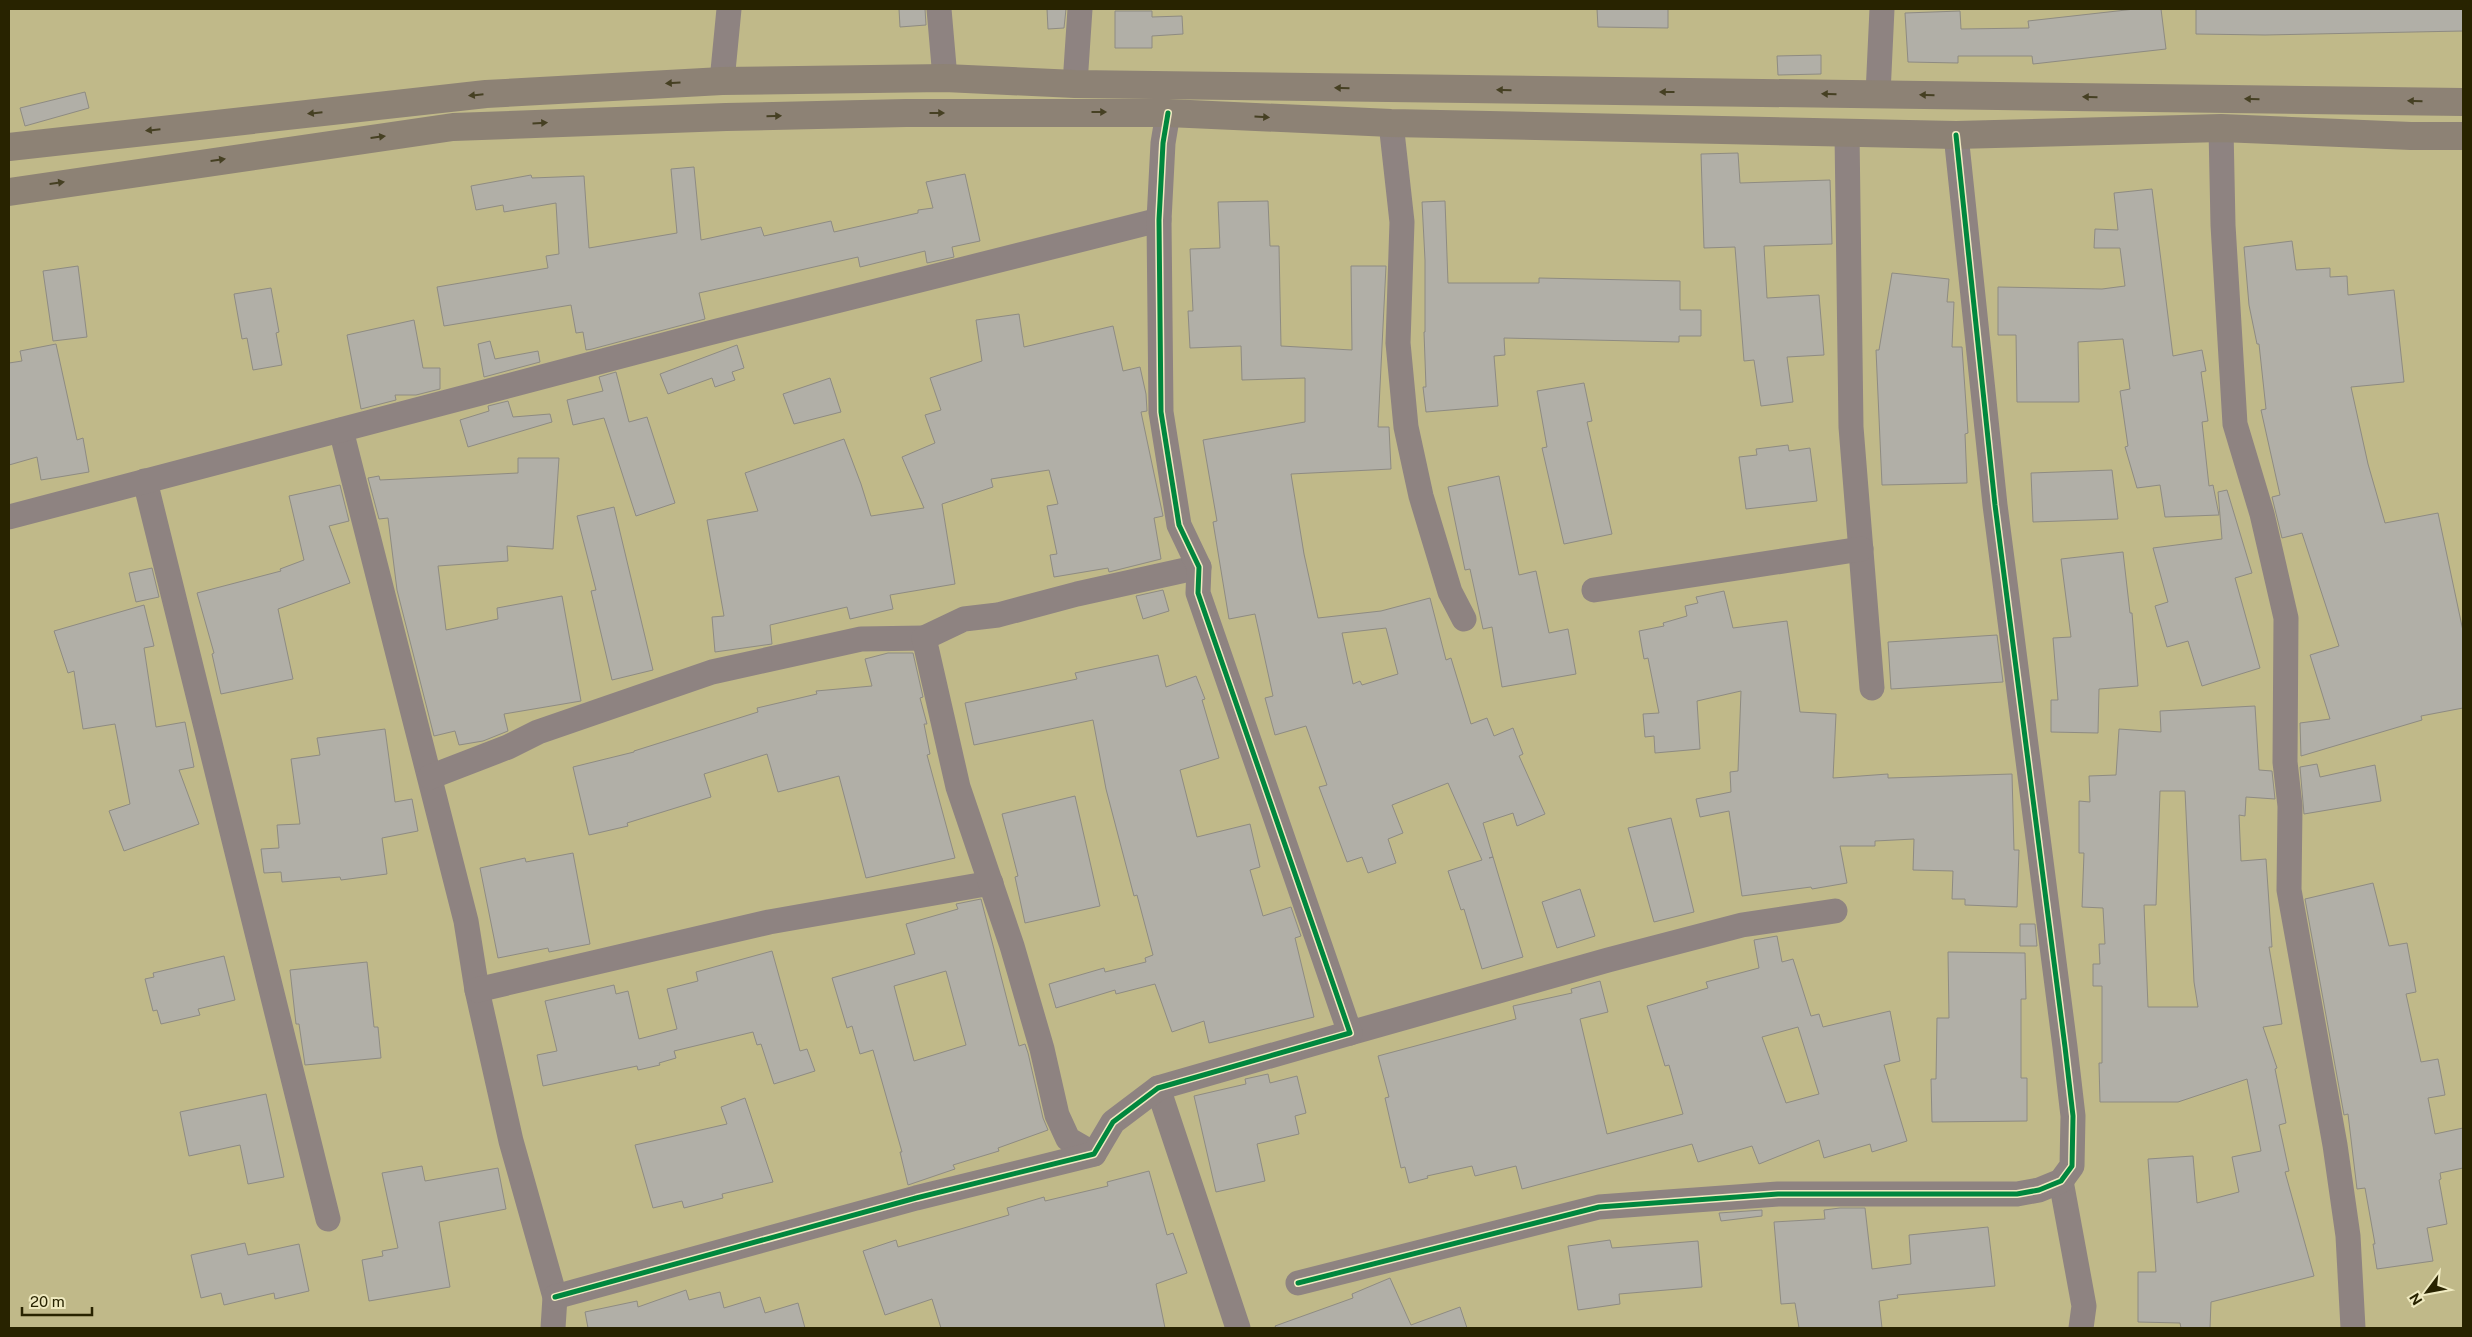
<svg xmlns="http://www.w3.org/2000/svg" width="2472" height="1337" font-family="'Public Sans',sans-serif">
	<rect width="100%" height="100%" fill="#c0b989"/>
	<g fill="#b1afa7" stroke="#8e8b82" fill-rule="evenodd">
		<path d="M 899,9 L 925,9 L 926,25 L 900,27 Z"/>
		<path d="M 1047,9 L 1066,9 L 1064,28 L 1048,29 Z"/>
		<path d="M 1597,9 L 1668,9 L 1668,28 L 1598,27 Z"/>
		<path d="M 2135,9 L 2161,9 L 2166,49 L 2033,64 L 2032,56 L 1958,56 L 1958,63 L 1908,62 L 1905,13 L 1960,11 L 1961,29 L 2029,28 L 2028,21 Z"/>
		<path d="M 2196,9 L 2463,9 L 2463,31 L 2265,35 L 2196,34 Z"/>
		<path d="M 1115,11 L 1152,11 L 1152,17 L 1182,16 L 1183,34 L 1152,36 L 1152,48 L 1115,48 Z"/>
		<path d="M 1821,55 L 1821,74 L 1778,75 L 1777,56 Z"/>
		<path d="M 85,92 L 89,108 L 25,126 L 20,108 Z"/>
		<path d="M 1738,153 L 1740,183 L 1830,180 L 1832,244 L 1764,246 L 1767,298 L 1819,295 L 1824,355 L 1787,357 L 1793,402 L 1761,406 L 1754,360 L 1744,361 L 1735,247 L 1704,248 L 1701,154 Z"/>
		<path d="M 694,167 L 701,240 L 761,227 L 764,236 L 831,221 L 834,232 L 918,213 L 918,210 L 933,208 L 926,182 L 965,174 L 980,241 L 952,247 L 954,257 L 927,263 L 925,251 L 860,267 L 858,257 L 699,293 L 705,319 L 592,349 L 586,350 L 583,332 L 576,333 L 571,305 L 444,326 L 437,287 L 548,268 L 546,256 L 559,254 L 556,203 L 504,212 L 503,205 L 476,210 L 471,186 L 531,175 L 532,178 L 584,176 L 589,248 L 677,233 L 671,169 Z"/>
		<path d="M 2152,189 L 2173,356 L 2202,350 L 2206,371 L 2201,372 L 2208,421 L 2202,422 L 2209,486 L 2213,485 L 2219,515 L 2165,517 L 2160,485 L 2137,488 L 2125,447 L 2128,446 L 2120,391 L 2130,389 L 2123,339 L 2078,342 L 2079,402 L 2017,402 L 2016,335 L 1998,335 L 1998,287 L 2102,289 L 2125,286 L 2120,248 L 2094,248 L 2095,229 L 2118,230 L 2114,193 Z"/>
		<path d="M 1268,201 L 1270,246 L 1279,246 L 1281,346 L 1352,350 L 1351,266 L 1386,266 L 1378,427 L 1389,427 L 1391,469 L 1291,474 L 1304,554 L 1318,618 L 1381,611 L 1430,598 L 1446,660 L 1451,658 L 1471,724 L 1487,718 L 1494,736 L 1513,728 L 1523,754 L 1519,756 L 1545,814 L 1517,826 L 1513,813 L 1483,823 L 1493,857 L 1489,858 L 1493,857 L 1523,957 L 1482,969 L 1464,909 L 1461,910 L 1448,871 L 1482,860 L 1448,783 L 1392,805 L 1403,833 L 1388,839 L 1396,863 L 1368,873 L 1362,857 L 1347,862 L 1319,787 L 1327,785 L 1306,726 L 1275,735 L 1265,698 L 1273,696 L 1255,614 L 1229,619 L 1213,522 L 1217,521 L 1203,440 L 1305,422 L 1305,378 L 1242,380 L 1241,346 L 1190,348 L 1188,311 L 1193,311 L 1190,249 L 1220,248 L 1218,202 ZM 1386,628 L 1398,674 L 1362,685 L 1360,681 L 1353,684 L 1342,633 Z"/>
		<path d="M 1445,201 L 1448,283 L 1539,283 L 1539,278 L 1680,281 L 1680,310 L 1701,310 L 1701,336 L 1679,336 L 1679,342 L 1504,338 L 1505,355 L 1494,356 L 1498,406 L 1426,412 L 1423,387 L 1426,387 L 1424,332 L 1425,332 L 1425,260 L 1422,202 Z"/>
		<path d="M 2292,241 L 2296,270 L 2330,268 L 2330,277 L 2347,276 L 2348,295 L 2394,290 L 2404,382 L 2351,387 L 2368,464 L 2385,523 L 2438,513 L 2463,631 L 2463,708 L 2421,716 L 2422,720 L 2301,756 L 2300,723 L 2330,719 L 2310,655 L 2339,646 L 2302,533 L 2282,538 L 2272,497 L 2280,495 L 2261,410 L 2266,409 L 2259,344 L 2257,344 L 2249,305 L 2244,247 Z"/>
		<path d="M 78,266 L 87,337 L 53,341 L 43,271 Z"/>
		<path d="M 1892,273 L 1949,279 L 1947,302 L 1954,302 L 1952,347 L 1962,347 L 1968,433 L 1965,434 L 1967,483 L 1882,485 L 1876,350 L 1879,350 Z"/>
		<path d="M 271,288 L 279,332 L 276,333 L 282,365 L 253,370 L 247,338 L 242,339 L 234,294 Z"/>
		<path d="M 1019,314 L 1024,347 L 1113,326 L 1123,371 L 1140,367 L 1146,394 L 1147,411 L 1141,412 L 1163,516 L 1154,518 L 1161,559 L 1109,572 L 1108,568 L 1054,577 L 1050,555 L 1057,554 L 1047,506 L 1058,504 L 1049,470 L 991,479 L 993,487 L 942,504 L 955,584 L 890,595 L 893,609 L 850,619 L 847,607 L 770,625 L 772,644 L 715,652 L 712,617 L 724,616 L 707,520 L 758,511 L 745,473 L 844,439 L 861,484 L 871,516 L 924,508 L 902,457 L 935,443 L 925,415 L 941,410 L 930,378 L 982,361 L 976,320 Z"/>
		<path d="M 414,320 L 423,368 L 440,368 L 440,389 L 416,395 L 395,395 L 396,400 L 361,409 L 347,335 Z"/>
		<path d="M 490,341 L 495,359 L 538,351 L 540,362 L 484,377 L 478,344 Z"/>
		<path d="M 56,344 L 77,440 L 83,438 L 89,472 L 41,480 L 37,457 L 9,465 L 9,363 L 22,361 L 20,351 Z"/>
		<path d="M 737,345 L 744,368 L 732,372 L 735,380 L 715,387 L 712,378 L 668,394 L 660,374 Z"/>
		<path d="M 616,372 L 629,422 L 647,417 L 675,503 L 636,516 L 604,418 L 573,425 L 567,400 L 603,391 L 599,377 Z"/>
		<path d="M 830,378 L 841,412 L 794,424 L 783,394 Z"/>
		<path d="M 1584,383 L 1592,421 L 1587,422 L 1612,534 L 1564,544 L 1542,448 L 1547,447 L 1537,391 Z"/>
		<path d="M 508,401 L 513,417 L 550,414 L 552,422 L 468,447 L 460,420 L 489,411 L 488,406 Z"/>
		<path d="M 1788,445 L 1789,451 L 1810,448 L 1817,501 L 1746,509 L 1739,457 L 1757,455 L 1756,449 Z"/>
		<path d="M 518,458 L 559,458 L 553,549 L 507,546 L 508,561 L 438,566 L 446,630 L 498,619 L 497,608 L 562,596 L 581,701 L 504,714 L 508,731 L 483,741 L 459,745 L 455,731 L 434,736 L 397,590 L 388,518 L 379,519 L 368,478 L 379,476 L 380,480 L 518,473 Z"/>
		<path d="M 2112,470 L 2118,519 L 2033,522 L 2031,473 Z"/>
		<path d="M 1499,476 L 1519,575 L 1536,571 L 1549,633 L 1568,629 L 1576,674 L 1502,687 L 1492,627 L 1483,629 L 1470,569 L 1465,570 L 1448,487 Z"/>
		<path d="M 340,485 L 349,521 L 329,526 L 350,583 L 278,609 L 293,679 L 221,694 L 212,654 L 214,653 L 197,593 L 281,571 L 280,569 L 304,560 L 289,496 Z"/>
		<path d="M 2227,490 L 2252,573 L 2235,578 L 2260,668 L 2202,686 L 2188,641 L 2167,647 L 2155,606 L 2168,602 L 2153,548 L 2222,539 L 2218,492 Z"/>
		<path d="M 614,507 L 653,670 L 612,680 L 591,591 L 596,590 L 577,516 Z"/>
		<path d="M 2123,552 L 2130,613 L 2132,613 L 2138,686 L 2099,689 L 2098,733 L 2051,732 L 2051,700 L 2058,700 L 2053,638 L 2071,637 L 2061,559 Z"/>
		<path d="M 152,568 L 159,597 L 136,602 L 129,573 Z"/>
		<path d="M 1163,590 L 1169,611 L 1143,619 L 1136,596 Z"/>
		<path d="M 1724,591 L 1733,628 L 1787,621 L 1800,712 L 1836,714 L 1833,778 L 1888,774 L 1888,778 L 2012,774 L 2014,850 L 2019,850 L 2017,907 L 1965,905 L 1965,899 L 1952,899 L 1953,871 L 1913,870 L 1914,839 L 1875,841 L 1875,846 L 1840,846 L 1847,883 L 1812,889 L 1811,887 L 1742,896 L 1729,811 L 1700,817 L 1696,799 L 1731,792 L 1730,772 L 1738,771 L 1741,691 L 1697,701 L 1700,749 L 1655,753 L 1654,736 L 1645,737 L 1643,714 L 1659,713 L 1648,658 L 1644,659 L 1639,631 L 1664,626 L 1663,623 L 1687,616 L 1685,606 L 1698,603 L 1696,597 Z"/>
		<path d="M 144,605 L 154,646 L 144,648 L 156,727 L 185,722 L 194,767 L 179,770 L 199,824 L 124,851 L 109,811 L 130,804 L 115,724 L 83,729 L 74,671 L 68,673 L 54,631 Z"/>
		<path d="M 1997,635 L 2003,682 L 1891,689 L 1888,642 Z"/>
		<path d="M 888,653 L 913,653 L 923,697 L 920,698 L 927,724 L 924,724 L 930,754 L 927,755 L 955,858 L 866,878 L 839,776 L 778,792 L 767,754 L 704,774 L 711,797 L 627,823 L 628,826 L 589,835 L 573,767 L 634,752 L 634,751 L 758,712 L 757,708 L 817,694 L 816,691 L 872,686 L 865,659 Z"/>
		<path d="M 1158,655 L 1166,687 L 1196,676 L 1205,699 L 1202,700 L 1219,758 L 1180,770 L 1197,837 L 1250,824 L 1260,867 L 1250,870 L 1263,916 L 1291,907 L 1301,936 L 1295,938 L 1314,1017 L 1209,1043 L 1204,1021 L 1172,1032 L 1155,984 L 1116,994 L 1115,990 L 1056,1008 L 1049,984 L 1104,968 L 1105,972 L 1146,962 L 1145,958 L 1153,955 L 1137,895 L 1134,896 L 1106,789 L 1093,720 L 974,745 L 965,703 L 1077,679 L 1075,673 Z"/>
		<path d="M 2255,706 L 2259,770 L 2272,771 L 2275,799 L 2246,797 L 2245,816 L 2239,815 L 2241,861 L 2266,859 L 2272,947 L 2269,947 L 2282,1024 L 2263,1027 L 2277,1068 L 2275,1069 L 2286,1123 L 2279,1125 L 2289,1171 L 2285,1172 L 2314,1276 L 2211,1302 L 2210,1328 L 2181,1328 L 2180,1323 L 2138,1322 L 2138,1272 L 2156,1272 L 2148,1159 L 2193,1156 L 2197,1203 L 2239,1192 L 2232,1157 L 2261,1151 L 2247,1079 L 2178,1102 L 2100,1102 L 2099,1063 L 2102,1063 L 2102,986 L 2093,986 L 2093,964 L 2100,964 L 2099,944 L 2105,944 L 2103,908 L 2082,907 L 2084,853 L 2079,853 L 2079,801 L 2090,802 L 2089,776 L 2116,775 L 2119,729 L 2161,732 L 2160,711 ZM 2160,791 L 2185,791 L 2194,982 L 2198,1007 L 2148,1007 L 2144,905 L 2156,905 Z"/>
		<path d="M 385,729 L 395,802 L 412,799 L 418,831 L 382,838 L 387,874 L 341,880 L 340,877 L 282,882 L 281,872 L 264,873 L 261,849 L 279,848 L 277,825 L 300,824 L 291,759 L 320,755 L 317,738 Z"/>
		<path d="M 2317,764 L 2320,777 L 2375,765 L 2381,801 L 2304,814 L 2300,767 Z"/>
		<path d="M 1075,796 L 1100,906 L 1025,923 L 1015,877 L 1018,876 L 1002,814 Z"/>
		<path d="M 1671,818 L 1694,912 L 1654,922 L 1628,828 Z"/>
		<path d="M 573,853 L 590,944 L 549,952 L 548,948 L 498,958 L 480,868 L 525,858 L 526,862 Z"/>
		<path d="M 2373,883 L 2389,946 L 2407,943 L 2416,992 L 2406,994 L 2421,1062 L 2438,1059 L 2445,1095 L 2428,1098 L 2435,1134 L 2463,1128 L 2463,1168 L 2440,1173 L 2441,1179 L 2439,1180 L 2447,1224 L 2427,1228 L 2433,1261 L 2377,1269 L 2373,1244 L 2375,1244 L 2365,1188 L 2357,1189 L 2348,1114 L 2344,1115 L 2305,899 Z"/>
		<path d="M 1580,889 L 1595,936 L 1557,948 L 1542,902 Z"/>
		<path d="M 981,899 L 1019,1046 L 1025,1044 L 1028,1053 L 1043,1118 L 1048,1130 L 998,1148 L 999,1151 L 953,1165 L 955,1169 L 908,1185 L 900,1152 L 902,1152 L 873,1050 L 860,1054 L 852,1026 L 847,1028 L 832,978 L 915,954 L 906,924 L 958,909 L 956,904 ZM 946,971 L 966,1045 L 914,1061 L 894,986 Z"/>
		<path d="M 2020,924 L 2035,924 L 2037,946 L 2020,946 Z"/>
		<path d="M 1777,936 L 1782,962 L 1793,959 L 1811,1016 L 1819,1014 L 1823,1027 L 1890,1011 L 1900,1061 L 1884,1065 L 1907,1141 L 1872,1152 L 1870,1144 L 1824,1158 L 1819,1140 L 1759,1164 L 1752,1146 L 1698,1162 L 1692,1144 L 1522,1189 L 1516,1166 L 1475,1176 L 1472,1166 L 1427,1176 L 1428,1178 L 1409,1183 L 1405,1167 L 1401,1168 L 1385,1098 L 1389,1097 L 1378,1056 L 1516,1019 L 1513,1006 L 1572,993 L 1571,989 L 1600,981 L 1608,1012 L 1580,1019 L 1607,1134 L 1683,1114 L 1669,1065 L 1665,1066 L 1647,1006 L 1708,988 L 1706,982 L 1759,968 L 1754,940 ZM 1798,1027 L 1819,1094 L 1786,1103 L 1762,1037 Z"/>
		<path d="M 772,951 L 800,1051 L 807,1049 L 815,1071 L 774,1084 L 761,1044 L 757,1045 L 753,1032 L 674,1051 L 676,1058 L 659,1063 L 660,1065 L 638,1070 L 637,1066 L 543,1086 L 537,1055 L 557,1051 L 545,1001 L 614,985 L 616,994 L 628,991 L 639,1039 L 677,1029 L 667,989 L 698,981 L 696,972 Z"/>
		<path d="M 1948,952 L 2025,953 L 2026,999 L 2021,999 L 2021,1078 L 2027,1078 L 2027,1121 L 1932,1122 L 1931,1079 L 1936,1079 L 1937,1018 L 1949,1018 Z"/>
		<path d="M 224,956 L 235,1000 L 198,1009 L 200,1015 L 161,1024 L 157,1010 L 153,1011 L 145,979 L 154,977 L 153,973 Z"/>
		<path d="M 367,962 L 374,1027 L 378,1027 L 381,1058 L 305,1065 L 299,1024 L 296,1024 L 290,970 Z"/>
		<path d="M 1268,1074 L 1270,1083 L 1297,1076 L 1306,1113 L 1295,1116 L 1299,1134 L 1257,1144 L 1265,1181 L 1216,1192 L 1194,1096 L 1246,1084 L 1245,1079 Z"/>
		<path d="M 266,1094 L 284,1177 L 248,1184 L 240,1145 L 189,1156 L 180,1112 Z"/>
		<path d="M 745,1098 L 773,1182 L 722,1194 L 723,1198 L 684,1208 L 682,1201 L 653,1208 L 635,1145 L 727,1124 L 721,1107 Z"/>
		<path d="M 422,1166 L 425,1181 L 498,1168 L 506,1209 L 439,1222 L 450,1287 L 369,1301 L 362,1260 L 383,1256 L 382,1251 L 398,1248 L 382,1173 Z"/>
		<path d="M 1149,1171 L 1167,1235 L 1173,1233 L 1187,1273 L 1156,1284 L 1165,1328 L 941,1328 L 932,1299 L 885,1315 L 863,1251 L 896,1240 L 898,1247 L 1009,1215 L 1007,1208 L 1044,1197 L 1045,1201 L 1108,1186 L 1107,1182 Z"/>
		<path d="M 1840,1208 L 1865,1208 L 1872,1269 L 1911,1264 L 1909,1235 L 1988,1227 L 1995,1286 L 1897,1295 L 1898,1298 L 1879,1301 L 1882,1328 L 1799,1328 L 1795,1303 L 1781,1304 L 1774,1222 L 1825,1219 L 1824,1210 Z"/>
		<path d="M 1762,1210 L 1762,1216 L 1721,1221 L 1719,1213 Z"/>
		<path d="M 1610,1240 L 1612,1248 L 1698,1241 L 1702,1287 L 1619,1294 L 1620,1304 L 1578,1310 L 1568,1246 Z"/>
		<path d="M 245,1243 L 248,1255 L 299,1244 L 309,1291 L 275,1299 L 274,1293 L 224,1305 L 221,1293 L 201,1298 L 191,1255 Z"/>
		<path d="M 1390,1278 L 1411,1325 L 1460,1307 L 1467,1328 L 1276,1328 L 1275,1326 L 1353,1298 L 1352,1294 Z"/>
		<path d="M 686,1290 L 689,1300 L 720,1292 L 724,1308 L 760,1297 L 765,1313 L 798,1303 L 805,1328 L 588,1328 L 585,1312 L 637,1301 L 638,1307 Z"/>
	</g>
	<g fill="none" stroke-linecap="round" stroke-linejoin="round">
		<g stroke="#8e8381" stroke-width="25">
			<path d="M 939,9 L 945,78"/>
			<path d="M 722,81 L 729,9"/>
			<path d="M 1075,84 L 1080,9"/>
			<path d="M 1878,94 L 1882,9"/>
			<path d="M 1391,123 L 1402,222 L 1398,343 L 1406,427 L 1421,496 L 1450,592 L 1464,619"/>
			<path d="M 2221,128 L 2223,225 L 2235,424 L 2262,514 L 2286,618 L 2285,762 L 2290,806 L 2289,890 L 2335,1145 L 2348,1236 L 2353,1328"/>
			<path d="M 1847,133 L 1851,427 L 1872,688"/>
			<path d="M 341,430 L 466,921 L 477,990 L 511,1141 L 555,1297 L 553,1328"/>
			<path d="M 145,481 L 328,1219"/>
			<path d="M 9,517 L 709,333 L 1159,220"/>
			<path d="M 1594,590 L 1861,549"/>
			<path d="M 430,777 L 508,747 L 538,732 L 712,672 L 861,639 L 924,638"/>
			<path d="M 477,990 L 769,922 L 991,883"/>
			<path d="M 1350,1033 L 1608,960 L 1742,925 L 1835,911"/>
			<path d="M 1158,1088 L 1238,1328"/>
			<path d="M 1094,1154 L 1068,1139 L 1057,1115 L 1042,1049 L 1012,946 L 958,787 L 924,638 L 964,619 L 998,615 L 1077,594 L 1199,567"/>
			<path d="M 2061,1181 L 2084,1306 L 2081,1328"/>
			<path d="M 1298,1283 L 1599,1207 L 1778,1194 L 2017,1194 L 2039,1190 L 2061,1181 L 2072,1166 L 2073,1116 L 2065,1047 L 1995,505 L 1956,135"/>
			<path d="M 555,1297 L 916,1198 L 1094,1154 L 1113,1122 L 1158,1088 L 1350,1033 L 1198,593 L 1199,567 L 1179,525 L 1161,412 L 1159,220 L 1163,143 L 1168,113"/>
		</g>
		<g stroke="#8d8275" stroke-width="28">
			<path d="M 9,147 L 486,94 L 722,81 L 945,78 L 1075,84 L 2463,102"/>
			<path d="M 9,192 L 453,127 L 726,117 L 906,113 L 1168,113 L 1391,123 L 1956,135 L 2221,128 L 2411,136 L 2463,136"/>
		</g>
		<g stroke="#efeac0" stroke-width="8">
			<g id="cycleway">
				<path d="M 1298,1283 L 1599,1207 L 1778,1194 L 2017,1194 L 2039,1190 L 2061,1181 L 2072,1166 L 2073,1116 L 2065,1047 L 1995,505 L 1956,135"/>
				<path d="M 555,1297 L 916,1198 L 1094,1154 L 1113,1122 L 1158,1088 L 1350,1033 L 1198,593 L 1199,567 L 1179,525 L 1161,412 L 1159,220 L 1163,143 L 1168,113"/>
			</g>
		</g>
		<use href="#cycleway" stroke="#00873e" stroke-width="5"/>
	</g>
	<defs><path id="oneway-solid" d="M-6-.8H1V-3.2L6.5 0L1 3.2V.8H-6Z" transform="scale(1.25)"/></defs>
	<g fill="#464023">
		<use href="#oneway-solid" transform="translate(673 83) rotate(177)"/>
		<use href="#oneway-solid" transform="translate(1342 88) rotate(-179)"/>
		<use href="#oneway-solid" transform="translate(1504 90) rotate(-179)"/>
		<use href="#oneway-solid" transform="translate(1667 92) rotate(-180)"/>
		<use href="#oneway-solid" transform="translate(1829 94) rotate(-179)"/>
		<use href="#oneway-solid" transform="translate(476 95) rotate(174)"/>
		<use href="#oneway-solid" transform="translate(1927 95) rotate(-179)"/>
		<use href="#oneway-solid" transform="translate(2090 97) rotate(-179)"/>
		<use href="#oneway-solid" transform="translate(2252 99) rotate(-179)"/>
		<use href="#oneway-solid" transform="translate(2415 101) rotate(-179)"/>
		<use href="#oneway-solid" transform="translate(1099 112)"/>
		<use href="#oneway-solid" transform="translate(315 113) rotate(174)"/>
		<use href="#oneway-solid" transform="translate(937 113)"/>
		<use href="#oneway-solid" transform="translate(774 116) rotate(-1)"/>
		<use href="#oneway-solid" transform="translate(1262 117) rotate(3)"/>
		<use href="#oneway-solid" transform="translate(540 123) rotate(-3)"/>
		<use href="#oneway-solid" transform="translate(153 130) rotate(174)"/>
		<use href="#oneway-solid" transform="translate(378 137) rotate(-7)"/>
		<use href="#oneway-solid" transform="translate(218 160) rotate(-8)"/>
		<use href="#oneway-solid" transform="translate(57 183) rotate(-8)"/>
	</g>
	<rect width="2472" height="1337" fill="none" stroke="#282300" stroke-width="20"/>
	<g transform="translate(2427 1292) rotate(238)" stroke="#efeac0" stroke-width="4" paint-order="stroke">
	<path d="M0-4L9 19L0 12L-9 19Z" fill="#282300"/>
	<text y="-8" font-size="14" font-weight="bold" text-anchor="middle" fill="#282300">N</text>
	</g>
	<path d="M22 1307v8h70v-8" fill="none" stroke="#282300" stroke-width="2.5"/>
	<text x="30" y="1307" font-size="15" fill="#282300" stroke="#efeac0" stroke-width="4" paint-order="stroke">20 m</text>
</svg>
